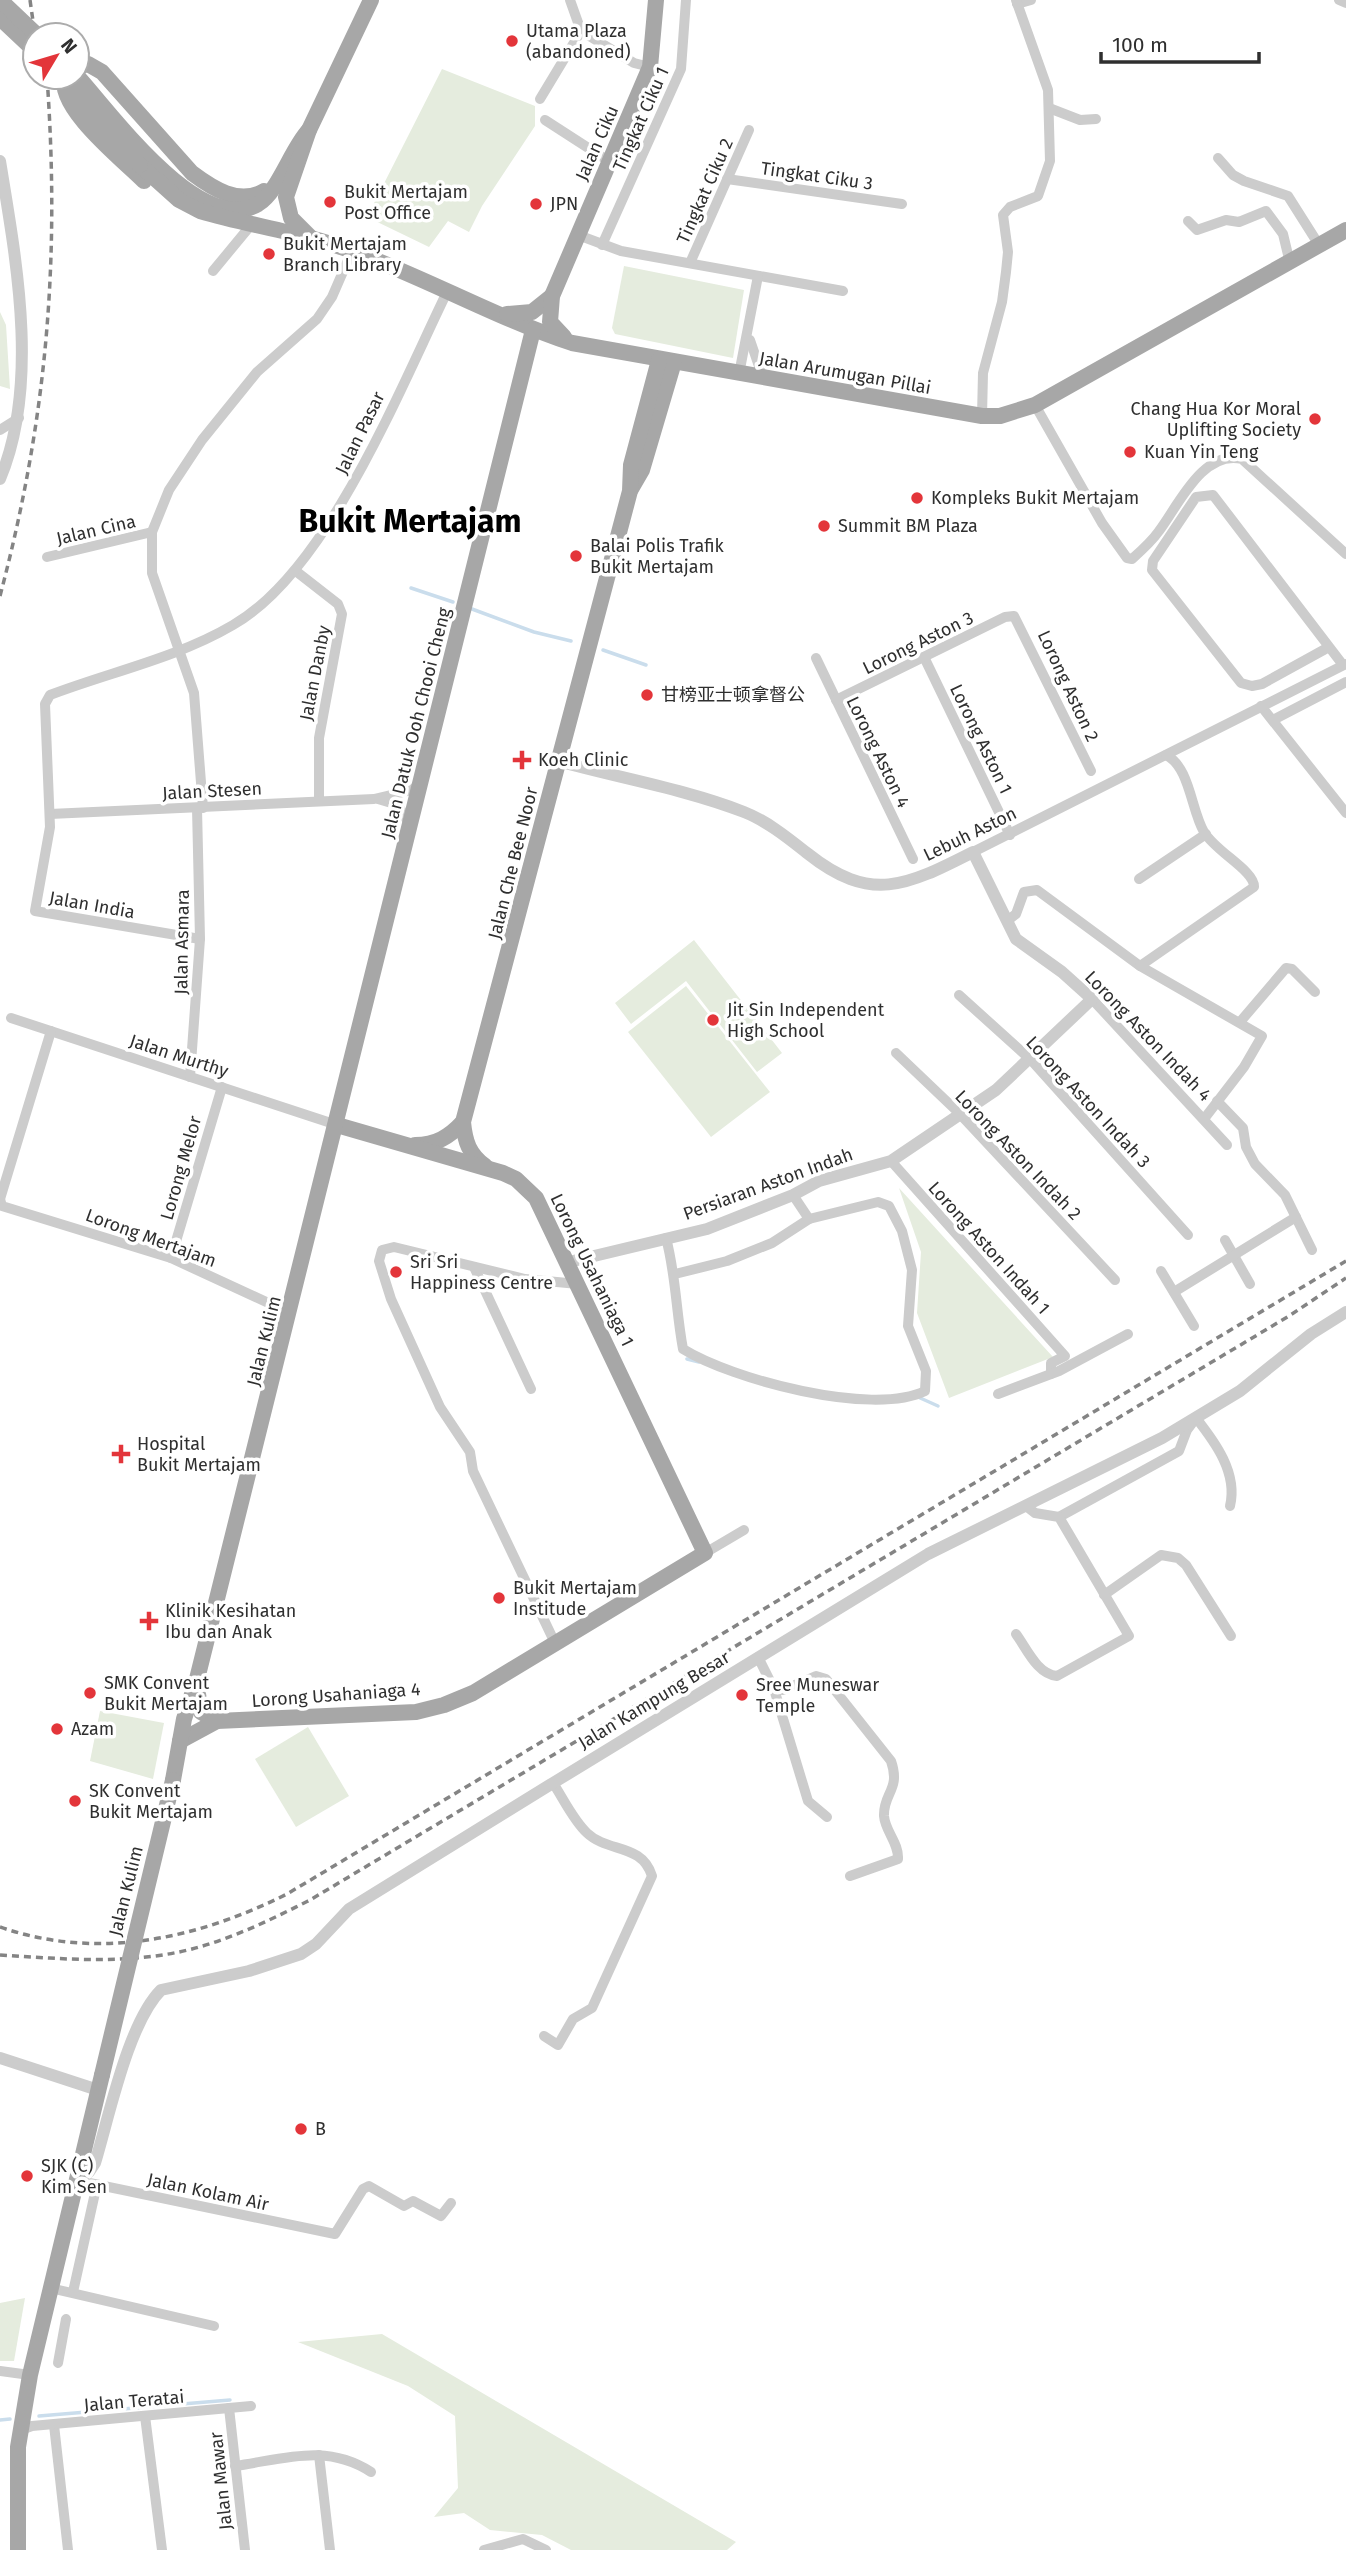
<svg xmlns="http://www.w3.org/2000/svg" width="1346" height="2550" font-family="'Fira Sans','Noto Sans SC',sans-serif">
	<rect width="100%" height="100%" fill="#fff"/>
	<g fill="#e5ecde">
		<path d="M 442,69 L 535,106 L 535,126 L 482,206 L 469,232 L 448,221 L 429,247 L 367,217 Z"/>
		<path d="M 624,266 L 744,290 L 733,358 L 615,334 L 612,328 Z"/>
		<path d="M 0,312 L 6,325 L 10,389 L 0,386 Z"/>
		<path d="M 694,940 L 782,1053 L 757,1072 L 686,981 L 631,1024 L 615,1003 Z"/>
		<path d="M 686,986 L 770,1092 L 711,1137 L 628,1032 Z"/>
		<path d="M 899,1188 L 1053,1357 L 949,1398 L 917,1313 L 921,1252 Z"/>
		<path d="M 100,1711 L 164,1723 L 153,1779 L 90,1761 Z"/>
		<path d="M 308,1727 L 349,1796 L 296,1827 L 255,1759 Z"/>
		<path d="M 25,2298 L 14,2361 L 0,2361 L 0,2303 Z"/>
		<path d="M 382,2334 L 736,2542 L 727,2550 L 571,2550 L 542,2535 L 490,2530 L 464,2513 L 434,2517 L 458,2488 L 455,2416 L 408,2386 L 298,2342 Z"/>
	</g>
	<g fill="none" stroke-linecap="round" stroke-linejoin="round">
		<g stroke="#caddec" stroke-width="3.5">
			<path d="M 411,588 L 453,602"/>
			<path d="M 472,609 L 534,632 L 571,641"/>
			<path d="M 603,650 L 646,665"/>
			<path d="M 687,1359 L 699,1362"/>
			<path d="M 918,1397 L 938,1406"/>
			<path d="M 39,2416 L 230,2400"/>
			<path d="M 0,2420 L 10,2419"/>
		</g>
		<g stroke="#ccc" stroke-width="10">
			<path d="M 570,0 L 581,31"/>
			<path d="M 1339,0 L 1346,3"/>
			<path d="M 1017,4 L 1031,0"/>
			<path d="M 581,31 L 634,63 L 650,67"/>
			<path d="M 540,99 L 581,31"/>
			<path d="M 1049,108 L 1080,120 L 1096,119"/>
			<path d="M 545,120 L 610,162"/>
			<path d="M 1218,158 L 1233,175 L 1244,181 L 1288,196 L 1319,245"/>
			<path d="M 727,179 L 902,204"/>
			<path d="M 1188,221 L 1197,230 L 1226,220 L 1239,222 L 1266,211 L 1283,234 L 1290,263"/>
			<path d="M 578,235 L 621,251 L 843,291"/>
			<path d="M 602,245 L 681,69 L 686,0"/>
			<path d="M 690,263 L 749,130"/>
			<path d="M 213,271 L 251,225"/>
			<path d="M 750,340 L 763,378"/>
			<path d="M 739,374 L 758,276"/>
			<path d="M 1035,405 L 1102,523 L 1127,558 L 1132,559 C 1141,551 1152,541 1159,531 C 1178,506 1203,449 1242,459 L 1346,554"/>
			<path d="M 982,416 L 983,373 L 1002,302 L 1006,272 L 1008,252 L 1003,215 L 1010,207 L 1038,196 L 1050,161 L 1048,90 L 1016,0"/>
			<path d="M 0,430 L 19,418"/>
			<path d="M 47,557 L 152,532"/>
			<path d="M 297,572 L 338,604 L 342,614 L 319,738 L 319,801"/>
			<path d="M 1329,647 L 1262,684 L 1252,686 L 1241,683 L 1152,570 L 1153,561 L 1196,497 L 1213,495 L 1343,665"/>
			<path d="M 924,657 L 1010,835"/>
			<path d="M 816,658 L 913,859"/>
			<path d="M 836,700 L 1005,617 L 1014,616 L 1091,771"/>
			<path d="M 1261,706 L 1346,813"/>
			<path d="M 1273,720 L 1346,682"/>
			<path d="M 378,799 L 398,805 L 408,822"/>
			<path d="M 203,808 L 194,693 L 152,573 L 152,532 L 169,490 L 202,440 L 257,372 L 317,319 L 332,297 L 352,251"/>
			<path d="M 50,814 L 374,799 L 412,790 L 420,783"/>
			<path d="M 973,852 L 1346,664"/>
			<path d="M 1139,879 L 1206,834"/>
			<path d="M 1007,921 L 1016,914 L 1024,892 L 1037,890 L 1140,966 L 1262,1036 L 1244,1067 L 1204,1119"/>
			<path d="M 200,939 L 35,911 L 50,827 L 45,704 L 50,695 C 110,672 177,658 233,625 C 328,571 400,388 448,290"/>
			<path d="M 1140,966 L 1254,887 C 1255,871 1216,852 1204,832 C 1191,810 1190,767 1166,755"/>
			<path d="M 959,995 L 1031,1060 L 1188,1235"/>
			<path d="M 1092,999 L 1227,1145"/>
			<path d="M 11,1018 L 337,1125"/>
			<path d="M 1240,1022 L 1286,968 L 1292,969 L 1315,992"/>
			<path d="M 896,1053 L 960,1114 L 1115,1280"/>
			<path d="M 190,1077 L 200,939 L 197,808"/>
			<path d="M 1217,1101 L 1243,1128 L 1246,1147 L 1255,1164 L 1285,1195 L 1312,1250"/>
			<path d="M 891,1161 L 1065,1356 L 1051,1363 L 1051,1374"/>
			<path d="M 793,1195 L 809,1219"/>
			<path d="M 0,1199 L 2,1206 L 171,1258 L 290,1313"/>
			<path d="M 0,1199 L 51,1031"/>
			<path d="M 666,1238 C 676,1275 676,1312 683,1349 C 731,1379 872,1417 925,1391 L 926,1371 L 908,1326 L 912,1270 L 902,1231 L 889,1206 L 878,1202 L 809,1219 L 772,1243 L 727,1261 L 675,1274"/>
			<path d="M 1225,1240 L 1250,1284"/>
			<path d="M 171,1258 L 222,1087"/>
			<path d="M 474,1267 L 531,1389"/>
			<path d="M 1161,1271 L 1194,1326"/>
			<path d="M 1174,1292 L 1296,1217"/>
			<path d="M 998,1394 L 1059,1371 L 1128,1334"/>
			<path d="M 1059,1517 L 1179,1451 L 1187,1430 L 1196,1418 C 1215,1442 1238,1473 1230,1506"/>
			<path d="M 705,1553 L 744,1530"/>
			<path d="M 1104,1595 L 1161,1555 L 1178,1558 L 1186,1565 L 1231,1636"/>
			<path d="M 1016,1634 C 1027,1649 1037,1674 1057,1676 L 1129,1636 L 1059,1517 L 1035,1513 L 1026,1506"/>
			<path d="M 555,1643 L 473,1471 L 470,1452 L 440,1407 L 391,1299 L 379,1261 L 382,1250 L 394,1247 L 525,1279 L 578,1284"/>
			<path d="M 758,1657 L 774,1689 L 783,1690 L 816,1676 L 826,1679 L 891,1761 C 901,1790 883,1793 884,1816 C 885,1831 899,1843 898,1859 L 850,1876"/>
			<path d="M 774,1689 L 808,1801 L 827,1817"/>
			<path d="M 544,2036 L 558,2045 L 573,2019 L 592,2008 L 652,1876 C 642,1843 608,1853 587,1833 C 573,1820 563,1798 553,1783"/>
			<path d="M 75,2180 L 335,2234 L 363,2189 L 369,2186 L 404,2206 L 413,2201 L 441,2216 L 451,2203"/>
			<path d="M 50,2288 L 214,2326"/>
			<path d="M 73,2292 L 97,2184"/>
			<path d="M 58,2363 L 66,2319"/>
			<path d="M 0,2371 L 30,2375"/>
			<path d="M 229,2408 L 245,2550"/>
			<path d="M 145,2416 L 162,2550"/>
			<path d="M 54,2425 L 68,2550"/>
			<path d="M 21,2430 L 32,2426 L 251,2406"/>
			<path d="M 319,2455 L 330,2550"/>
			<path d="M 235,2466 C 285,2459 326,2443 371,2472"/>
			<path d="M 484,2550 L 523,2539 L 546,2550"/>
		</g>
		<g stroke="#ccc" stroke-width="12">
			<path d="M 0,161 C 16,259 40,384 0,479"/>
			<path d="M 558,761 C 619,778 685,789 744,812 C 767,821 788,838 807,853 C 871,904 906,886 973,852 L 1016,939 L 1062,972 L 1092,999 L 996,1090 L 891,1161 L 819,1181 L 793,1195 L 707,1229 L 569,1262"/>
			<path d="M 0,2058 L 98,2090"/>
			<path d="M 75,2180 L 89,2172 L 95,2163 C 109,2117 128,2023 161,1990 L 249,1971 L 301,1954 L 316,1944 L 349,1909 L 553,1783 L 928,1554 L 1162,1438 L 1240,1391 L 1311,1334 L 1346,1312"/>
		</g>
		<g stroke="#a7a7a7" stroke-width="16">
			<path d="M 0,18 L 35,51"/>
			<path d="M 77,67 L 88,64 L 102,72 L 192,173 C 212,188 239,206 264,191"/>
			<path d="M 77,76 C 110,112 200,238 258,204 C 279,191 291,149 309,130"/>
			<path d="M 65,77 C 56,107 123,160 144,181"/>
			<path d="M 140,165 L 179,200 L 200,211 C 251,226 305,233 355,252 C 428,279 497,318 572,343 L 982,416 L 1000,416 L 1035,405 L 1346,230"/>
			<path d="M 312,239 L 291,218 L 286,197 L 309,130 L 371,0"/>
			<path d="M 507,314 L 532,312 L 552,296"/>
			<path d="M 564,337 L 550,322 L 552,296 L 650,67 L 656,0"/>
			<path d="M 631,489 L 642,470 L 674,362"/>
			<path d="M 415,1145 C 436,1145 449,1137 463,1122"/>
			<path d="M 485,1166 C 469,1154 465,1142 463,1122 L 630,491 L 631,465 L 659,360"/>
			<path d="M 197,1688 L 201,1712 L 217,1721"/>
			<path d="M 180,1741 L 217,1721 L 416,1712 L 444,1705 L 473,1693 L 705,1553 L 536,1198 L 516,1179 L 503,1173 L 337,1125"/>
			<path d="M 173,1780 L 184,1719 L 197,1679 L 533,330"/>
			<path d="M 18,2550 L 18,2447 L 30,2375 L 102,2075"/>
		</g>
		<g stroke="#848484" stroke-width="3.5" stroke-dasharray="7 5" stroke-linecap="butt">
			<path d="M 30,0 L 35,35"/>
			<path d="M 0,596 C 47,418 60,261 47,77"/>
			<path d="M 0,1927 C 98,1961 197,1939 287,1894 L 1346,1261"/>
			<path d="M 0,1955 C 64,1959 129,1965 192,1949 C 234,1938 272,1919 310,1900 L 1289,1316 L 1346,1278"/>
		</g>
		<g stroke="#a7a7a7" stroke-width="16">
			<path d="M 0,0 L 37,35"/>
			<path d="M 60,77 L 140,165"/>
			<path d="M 102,2075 L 173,1780"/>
		</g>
	</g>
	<g fill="#e3353a" stroke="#fff" stroke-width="2.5">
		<circle cx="512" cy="41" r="7"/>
		<circle cx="330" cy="202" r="7"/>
		<circle cx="536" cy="204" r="7"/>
		<circle cx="269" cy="254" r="7"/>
		<circle cx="1315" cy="419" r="7"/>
		<circle cx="1130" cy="452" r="7"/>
		<circle cx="917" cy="498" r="7"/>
		<circle cx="824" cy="526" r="7"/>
		<circle cx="576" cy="556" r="7"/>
		<circle cx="647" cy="695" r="7"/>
		<path d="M518.5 749.5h7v7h7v7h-7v7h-7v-7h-7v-7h7z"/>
		<circle cx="713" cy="1020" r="7"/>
		<circle cx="396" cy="1272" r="7"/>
		<path d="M117.5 1443.5h7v7h7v7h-7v7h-7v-7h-7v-7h7z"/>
		<circle cx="499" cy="1598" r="7"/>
		<path d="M145.5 1610.5h7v7h7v7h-7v7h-7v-7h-7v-7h7z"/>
		<circle cx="90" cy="1693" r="7"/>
		<circle cx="742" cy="1695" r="7"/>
		<circle cx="57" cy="1729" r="7"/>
		<circle cx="75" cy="1801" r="7"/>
		<circle cx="301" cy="2129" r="7"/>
		<circle cx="27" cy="2176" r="7"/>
	</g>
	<g text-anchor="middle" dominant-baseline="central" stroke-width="7" stroke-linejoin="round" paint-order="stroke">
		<g font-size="18" fill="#2f2f2f" stroke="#fff" text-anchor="start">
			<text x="526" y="31">Utama Plaza<tspan x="526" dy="21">(abandoned)</tspan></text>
			<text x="344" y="192">Bukit Mertajam<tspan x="344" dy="21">Post Office</tspan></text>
			<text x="550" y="204">JPN</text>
			<text x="283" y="244">Bukit Mertajam<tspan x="283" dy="21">Branch Library</tspan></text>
			<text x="1301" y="409" text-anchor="end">Chang Hua Kor Moral<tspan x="1301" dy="21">Uplifting Society</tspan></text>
			<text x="1144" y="452">Kuan Yin Teng</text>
			<text x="931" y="498">Kompleks Bukit Mertajam</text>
			<text x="838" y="526">Summit BM Plaza</text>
			<text x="590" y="546">Balai Polis Trafik<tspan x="590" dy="21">Bukit Mertajam</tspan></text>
			<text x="661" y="695">甘榜亚士顿拿督公</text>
			<text x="538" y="760">Koeh Clinic</text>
			<text x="727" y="1010">Jit Sin Independent<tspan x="727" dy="21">High School</tspan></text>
			<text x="410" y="1262">Sri Sri<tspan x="410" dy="21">Happiness Centre</tspan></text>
			<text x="137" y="1444">Hospital<tspan x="137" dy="21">Bukit Mertajam</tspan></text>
			<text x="513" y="1588">Bukit Mertajam<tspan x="513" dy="21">Institude</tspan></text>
			<text x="165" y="1611">Klinik Kesihatan<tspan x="165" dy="21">Ibu dan Anak</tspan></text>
			<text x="104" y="1683">SMK Convent<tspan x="104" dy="21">Bukit Mertajam</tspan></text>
			<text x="756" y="1685">Sree Muneswar<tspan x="756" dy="21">Temple</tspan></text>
			<text x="71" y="1729">Azam</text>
			<text x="89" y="1791">SK Convent<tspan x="89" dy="21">Bukit Mertajam</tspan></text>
			<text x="315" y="2129">B</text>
			<text x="41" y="2166">SJK (C)<tspan x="41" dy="21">Kim Sen</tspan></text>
		</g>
		<g font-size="18" fill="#2f2f2f" stroke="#fff">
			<text transform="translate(641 119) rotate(-66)">Tingkat Ciku 1</text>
			<text transform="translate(597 143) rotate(-66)">Jalan Ciku</text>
			<text transform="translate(817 176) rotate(8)">Tingkat Ciku 3</text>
			<text transform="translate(705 191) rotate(-66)">Tingkat Ciku 2</text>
			<text transform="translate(845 373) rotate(10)">Jalan Arumugan Pillai</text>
			<text transform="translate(360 433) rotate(-64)">Jalan Pasar</text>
			<text transform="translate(96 530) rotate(-13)">Jalan Cina</text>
			<text transform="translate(918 643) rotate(-26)">Lorong Aston 3</text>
			<text transform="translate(315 673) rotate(-79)">Jalan Danby</text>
			<text transform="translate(1068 686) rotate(65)">Lorong Aston 2</text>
			<text transform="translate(416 723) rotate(-76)">Jalan Datuk Ooh Chooi Cheng</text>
			<text transform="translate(981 739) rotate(64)">Lorong Aston 1</text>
			<text transform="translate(878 752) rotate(64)">Lorong Aston 4</text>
			<text transform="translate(212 791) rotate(-3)">Jalan Stesen</text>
			<text transform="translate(970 834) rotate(-26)">Lebuh Aston</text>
			<text transform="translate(513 863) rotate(-76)">Jalan Che Bee Noor</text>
			<text transform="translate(92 905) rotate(10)">Jalan India</text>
			<text transform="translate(182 942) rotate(-89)">Jalan Asmara</text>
			<text transform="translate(1148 1036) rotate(46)">Lorong Aston Indah 4</text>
			<text transform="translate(179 1056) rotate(18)">Jalan Murthy</text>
			<text transform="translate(1088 1102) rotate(47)">Lorong Aston Indah 3</text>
			<text transform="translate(1018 1155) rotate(46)">Lorong Aston Indah 2</text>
			<text transform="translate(181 1168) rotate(-74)">Lorong Melor</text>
			<text transform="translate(768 1184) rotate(-20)">Persiaran Aston Indah</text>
			<text transform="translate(151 1238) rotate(20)">Lorong Mertajam</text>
			<text transform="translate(989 1248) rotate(48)">Lorong Aston Indah 1</text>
			<text transform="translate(592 1270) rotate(64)">Lorong Usahaniaga 1</text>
			<text transform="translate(264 1341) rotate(-76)">Jalan Kulim</text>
			<text transform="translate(336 1695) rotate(-4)">Lorong Usahaniaga 4</text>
			<text transform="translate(654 1700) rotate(-31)">Jalan Kampung Besar</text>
			<text transform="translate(126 1891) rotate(-76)">Jalan Kulim</text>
			<text transform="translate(208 2192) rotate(12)">Jalan Kolam Air</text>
			<text transform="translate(134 2401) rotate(-5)">Jalan Teratai</text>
			<text transform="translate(221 2481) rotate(-96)">Jalan Mawar</text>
		</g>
		<g font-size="32" font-weight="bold" fill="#000" stroke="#fff">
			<text x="410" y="521">Bukit Mertajam</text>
		</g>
	</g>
	<g transform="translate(56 56) rotate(52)"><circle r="33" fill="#ffffff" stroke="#acacac" stroke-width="2"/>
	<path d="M0-5L12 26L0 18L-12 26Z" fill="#e3353a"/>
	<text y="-10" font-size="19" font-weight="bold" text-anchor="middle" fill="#2f2f2f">N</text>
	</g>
	<path d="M1101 52v10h158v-10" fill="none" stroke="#2f2f2f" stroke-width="3.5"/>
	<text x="1112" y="52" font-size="21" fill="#2f2f2f" stroke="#ffffff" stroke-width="5" paint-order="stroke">100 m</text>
</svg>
